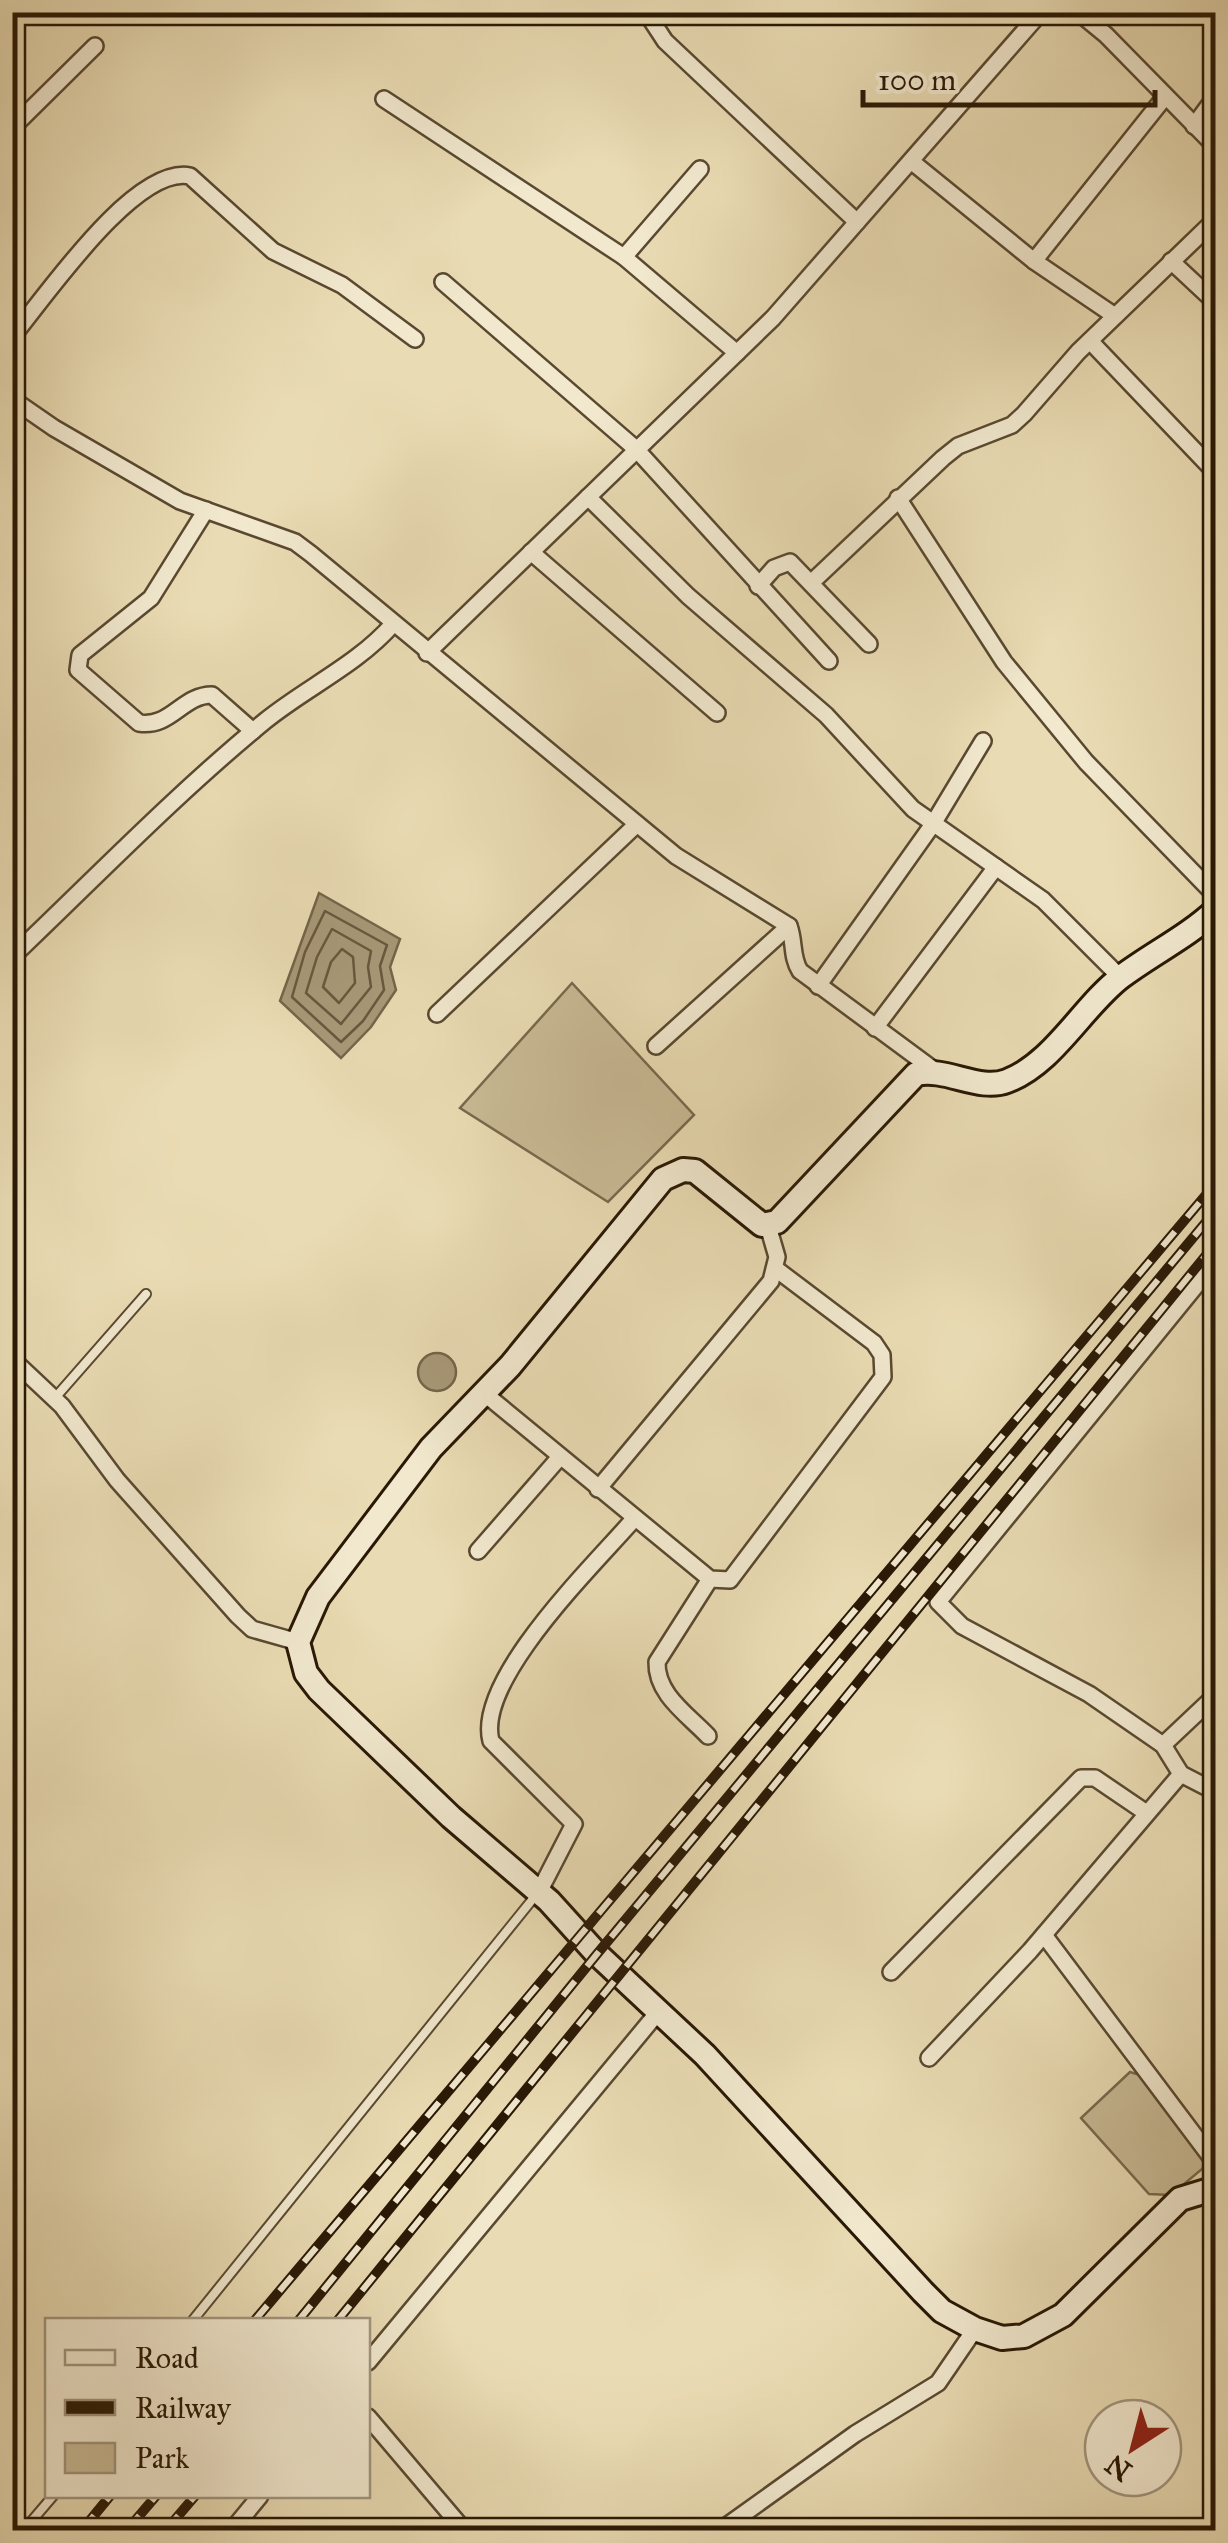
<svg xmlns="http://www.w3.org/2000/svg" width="1228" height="2543" font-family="'IM FELL Great Primer',serif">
	<rect width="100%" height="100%" fill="#e9dbb3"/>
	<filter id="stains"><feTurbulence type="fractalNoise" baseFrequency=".002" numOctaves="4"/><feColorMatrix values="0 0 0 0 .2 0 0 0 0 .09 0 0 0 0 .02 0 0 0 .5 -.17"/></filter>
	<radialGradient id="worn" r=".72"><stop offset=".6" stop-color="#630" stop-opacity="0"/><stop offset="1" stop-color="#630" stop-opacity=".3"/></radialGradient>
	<g fill="#c8ba95" stroke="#78694d" stroke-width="2.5">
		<path d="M 572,983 L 694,1115 L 608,1202 L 460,1108 Z"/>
		<path d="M 1130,2072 L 1150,2078 L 1212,2151 L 1202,2169 L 1171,2195 L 1149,2194 L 1081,2118 Z"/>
	</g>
	<g fill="#a89978" stroke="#75654a" stroke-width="2.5">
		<path d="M 319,893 L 400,939 L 390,967 L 396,990 L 371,1027 L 341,1058 L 280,1001 Z"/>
		<circle cx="437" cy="1372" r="19"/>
	</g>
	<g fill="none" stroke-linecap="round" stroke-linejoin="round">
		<g stroke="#68583e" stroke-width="2.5">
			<path d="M 325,911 L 387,945 L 380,966 L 384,990 L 363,1021 L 341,1042 L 292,997 L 305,952 Z"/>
			<path d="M 332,929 L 371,951 L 368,967 L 371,987 L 341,1024 L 306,993 L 317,957 Z"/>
			<path d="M 342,949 L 353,957 L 355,983 L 339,1003 L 323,987 L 331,962 Z"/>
		</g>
		<g stroke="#594930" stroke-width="12">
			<g id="lane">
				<path d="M 54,1399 L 146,1294"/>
				<path d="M 193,2320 L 536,1895"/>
				<path d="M 24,2530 L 53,2496"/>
			</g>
		</g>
		<g stroke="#594930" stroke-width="20">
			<g id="street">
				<path d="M 646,12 L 665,41 L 857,222"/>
				<path d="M 1078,12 L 1106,35 L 1216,147"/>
				<path d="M 384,99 L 624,257 L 737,353"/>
				<path d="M 1194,126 L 1216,96"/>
				<path d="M 12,128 L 95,46"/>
				<path d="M 911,161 L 1034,261 L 1115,316"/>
				<path d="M 624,257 L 700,169"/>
				<path d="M 1034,261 L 1164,98"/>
				<path d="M 1171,261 L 1216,303"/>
				<path d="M 443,282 L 636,449 L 829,661"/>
				<path d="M 12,337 C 46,296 135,165 190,176 L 273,251 L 342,285 L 415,339"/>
				<path d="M 1090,341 L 1216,473"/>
				<path d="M 12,399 L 54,428 L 180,501 L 295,542 L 311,554 L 676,856 L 789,926 C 795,942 791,957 800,971 L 934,1070"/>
				<path d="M 588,497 L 688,596 L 826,715 L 913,809 L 1043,900 L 1121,978"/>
				<path d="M 898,498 L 1004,662 L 1086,762 L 1216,896"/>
				<path d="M 206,510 L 151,598 L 80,655 L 78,670 L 139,723 C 171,728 182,695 212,695 L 253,731"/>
				<path d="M 531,552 L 717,713"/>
				<path d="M 812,582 L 943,458 L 958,446 L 1012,425 L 1024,414 L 1078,352 L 1216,219"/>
				<path d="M 758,586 L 774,568 L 790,562 L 869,644"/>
				<path d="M 427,653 L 773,318 L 1041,12"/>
				<path d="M 12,957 C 96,877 176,794 265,721 C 307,687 357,665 393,624"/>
				<path d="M 818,986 L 933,824 L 983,741"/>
				<path d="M 437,1014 L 637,824"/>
				<path d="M 875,1028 L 996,867"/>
				<path d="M 656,1046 L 789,926"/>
				<path d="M 1216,1261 L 938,1602 L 962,1626 L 1089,1694 L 1163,1745 L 1181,1774 L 1216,1792"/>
				<path d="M 12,1359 L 62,1406 L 117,1480 L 238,1616 L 252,1629 L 298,1642"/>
				<path d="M 485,1394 L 710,1579 L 730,1580 L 883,1377 L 882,1355 L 874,1343 L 776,1269"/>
				<path d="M 598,1489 L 771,1281 L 777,1257 L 768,1226"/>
				<path d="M 478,1551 L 559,1458"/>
				<path d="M 708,1736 C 687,1714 656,1694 657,1662 L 710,1579"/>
				<path d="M 1163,1745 L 1216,1695"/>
				<path d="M 539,1892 L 574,1824 L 491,1741 C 475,1680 594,1565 633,1520"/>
				<path d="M 1044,1935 L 1216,2164"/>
				<path d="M 891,1972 L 1081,1778 L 1095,1778 L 1145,1812"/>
				<path d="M 929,2058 L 1030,1951 L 1181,1774"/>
				<path d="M 368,2362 L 659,2011"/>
				<path d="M 368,2417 L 464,2530"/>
				<path d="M 232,2530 L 260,2496"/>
				<path d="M 721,2530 L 855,2434 L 938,2383 L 975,2329"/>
			</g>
		</g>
		<g stroke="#291805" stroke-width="28">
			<path id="secondary" d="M 1216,910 C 1187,937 1153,953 1121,977 C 1082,1007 1054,1063 1007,1081 C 979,1092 946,1067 916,1074 L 777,1222 L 762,1225 L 695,1171 L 683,1170 L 663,1179 L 510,1366 L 431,1448 L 318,1597 L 298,1642 L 306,1673 L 319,1690 L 451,1817 L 549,1901 L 597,1954 L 705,2055 L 923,2292 L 942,2311 L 975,2329 L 1002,2338 L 1024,2336 L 1063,2315 L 1180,2199 L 1216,2188"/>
		</g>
		<use href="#lane" stroke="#f1e8ce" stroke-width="8"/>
		<use href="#street" stroke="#f1e8ce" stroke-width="15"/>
		<use href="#secondary" stroke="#f1e8ce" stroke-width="22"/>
		<g stroke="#291805" stroke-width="10">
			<g id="rail">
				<path d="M 255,2320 L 1216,1183"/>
				<path d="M 299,2320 L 597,1954 L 1216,1210"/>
				<path d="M 338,2320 L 1216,1243"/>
				<path d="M 82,2530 L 110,2496"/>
				<path d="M 127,2530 L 156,2496"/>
				<path d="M 166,2530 L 195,2496"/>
			</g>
		</g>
		<use href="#rail" stroke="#f1e8ce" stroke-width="6" stroke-dasharray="19" stroke-linecap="butt"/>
	</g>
	<rect width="1228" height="2543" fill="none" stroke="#e9dbb3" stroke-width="50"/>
	<rect x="15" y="15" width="1198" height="2513" fill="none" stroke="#291805" stroke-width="5"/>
	<rect x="25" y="25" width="1178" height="2493" fill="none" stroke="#291805" stroke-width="2.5"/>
	<rect x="45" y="2318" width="325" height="180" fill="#f1e8ce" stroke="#a1957e" stroke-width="2.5"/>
	<rect x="65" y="2350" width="50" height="15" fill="#f1e8ce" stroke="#a1957e" stroke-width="2.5"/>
	<text x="135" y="2368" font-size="30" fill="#291805">Road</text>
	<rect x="65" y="2400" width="50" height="15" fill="#291805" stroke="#a1957e" stroke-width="2.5"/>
	<text x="135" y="2418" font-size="30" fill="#291805">Railway</text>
	<rect x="65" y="2443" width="50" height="30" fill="#c8ba95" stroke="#a1957e" stroke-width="2.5"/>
	<text x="135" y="2468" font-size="30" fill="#291805">Park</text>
	<g transform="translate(1133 2448) rotate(216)"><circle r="48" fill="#f1e8ce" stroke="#a1957e" stroke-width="2.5"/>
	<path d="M0-8L18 38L0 25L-18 38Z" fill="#8f2418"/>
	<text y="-15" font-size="28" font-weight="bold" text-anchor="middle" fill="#291805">N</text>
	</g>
	<path d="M863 90v15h292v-15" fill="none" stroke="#291805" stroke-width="5"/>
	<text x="878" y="90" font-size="30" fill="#291805" stroke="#f1e8ce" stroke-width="8" paint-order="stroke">100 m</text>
	<rect width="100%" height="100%" filter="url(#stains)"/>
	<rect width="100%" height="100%" fill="url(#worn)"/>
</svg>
